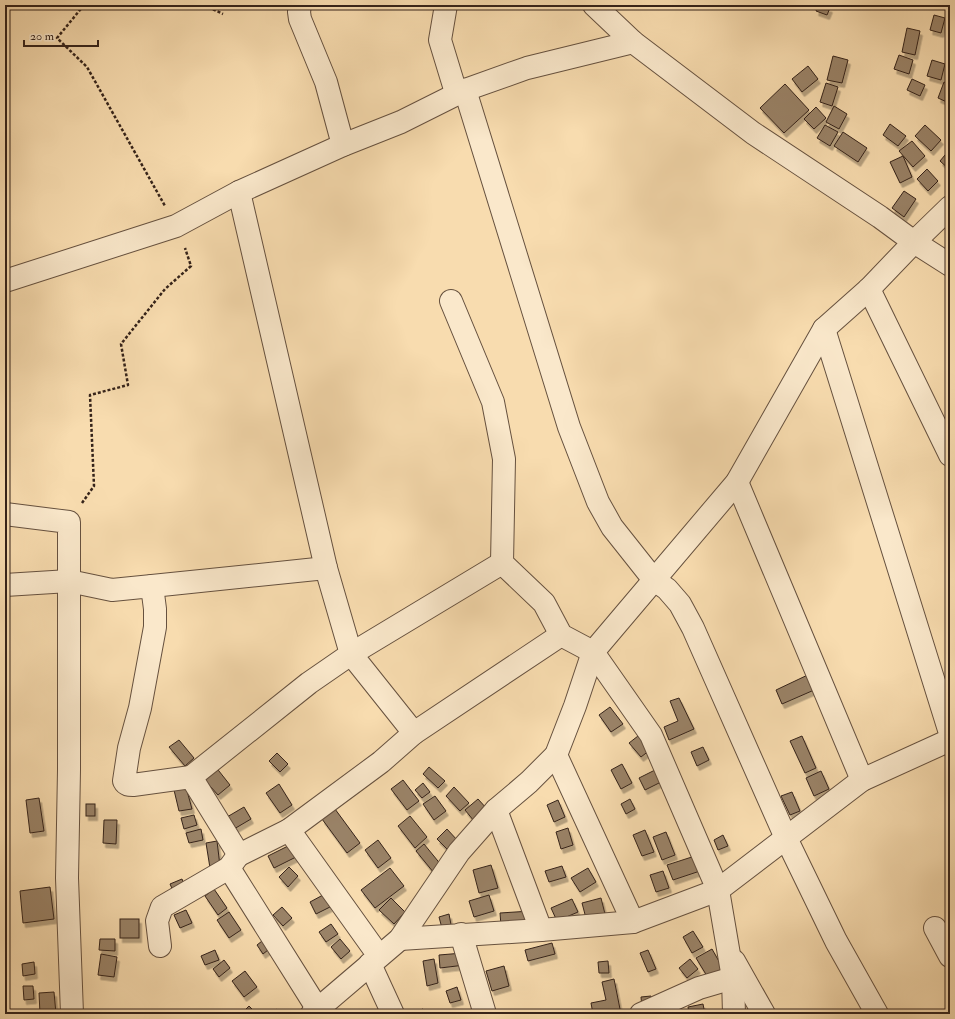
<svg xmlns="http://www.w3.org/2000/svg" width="955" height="1019" font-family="'IM FELL Double Pica',serif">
	<defs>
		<filter id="shadow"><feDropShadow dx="2.5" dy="4.5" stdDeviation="0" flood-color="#0004"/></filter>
	</defs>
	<rect width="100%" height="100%" fill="#f8dcaf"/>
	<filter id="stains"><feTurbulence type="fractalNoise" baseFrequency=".005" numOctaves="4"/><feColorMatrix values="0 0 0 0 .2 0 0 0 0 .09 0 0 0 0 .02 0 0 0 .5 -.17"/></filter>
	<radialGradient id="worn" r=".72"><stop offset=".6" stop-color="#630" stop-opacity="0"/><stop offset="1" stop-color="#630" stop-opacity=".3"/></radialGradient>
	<g fill="#9a8367" stroke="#35231a" filter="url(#shadow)">
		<path d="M 818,5 L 830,8 L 827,15 L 816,11 Z"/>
		<path d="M 934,15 L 945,18 L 941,33 L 930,30 Z"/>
		<path d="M 907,28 L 920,31 L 915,55 L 902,52 Z"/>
		<path d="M 899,55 L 913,60 L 909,74 L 894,69 Z"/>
		<path d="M 833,56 L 848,60 L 842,83 L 827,80 Z"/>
		<path d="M 932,60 L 945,64 L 941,80 L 927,76 Z"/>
		<path d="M 808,66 L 818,79 L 802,92 L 792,79 Z"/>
		<path d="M 912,79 L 925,85 L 920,96 L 907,90 Z"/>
		<path d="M 944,82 L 950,84 L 950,100 L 949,103 L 938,98 Z"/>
		<path d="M 826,83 L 838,87 L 832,106 L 820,102 Z"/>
		<path d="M 785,84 L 809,110 L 784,133 L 760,108 Z"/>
		<path d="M 834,106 L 847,114 L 839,129 L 826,122 Z"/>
		<path d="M 816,107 L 826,118 L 814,129 L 804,119 Z"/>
		<path d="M 890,124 L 906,136 L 898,146 L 883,135 Z"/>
		<path d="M 825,125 L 838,132 L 830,146 L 817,138 Z"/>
		<path d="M 925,125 L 941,140 L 931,151 L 915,136 Z"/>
		<path d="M 843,132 L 867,148 L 858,162 L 834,146 Z"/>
		<path d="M 912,141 L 925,156 L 913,167 L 899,151 Z"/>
		<path d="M 950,149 L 950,170 L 940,161 Z"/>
		<path d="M 903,156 L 912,177 L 900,183 L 890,162 Z"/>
		<path d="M 927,169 L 938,181 L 928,191 L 917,179 Z"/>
		<path d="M 904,191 L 916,199 L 904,217 L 892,208 Z"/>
		<path d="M 814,672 L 821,687 L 782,704 L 776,690 Z"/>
		<path d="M 679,698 L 694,729 L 669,740 L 664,727 L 678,721 L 670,701 Z"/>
		<path d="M 610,707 L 623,724 L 611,732 L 599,715 Z"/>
		<path d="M 638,736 L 650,750 L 641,757 L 629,743 Z"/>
		<path d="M 802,736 L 816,768 L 805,773 L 790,741 Z"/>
		<path d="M 179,740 L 194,758 L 185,766 L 169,747 Z"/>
		<path d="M 703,747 L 709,760 L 697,766 L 691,752 Z"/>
		<path d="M 277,753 L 288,764 L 280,772 L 269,761 Z"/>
		<path d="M 622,764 L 632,783 L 621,789 L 611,770 Z"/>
		<path d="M 215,766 L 230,785 L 218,795 L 202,777 Z"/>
		<path d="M 429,767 L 445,781 L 438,788 L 423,774 Z"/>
		<path d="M 659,768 L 665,780 L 645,790 L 639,778 Z"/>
		<path d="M 821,771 L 829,789 L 814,796 L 806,778 Z"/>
		<path d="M 403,780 L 419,801 L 407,810 L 391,789 Z"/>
		<path d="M 423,783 L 430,792 L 422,798 L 415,790 Z"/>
		<path d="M 279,784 L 292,805 L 280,813 L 266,793 Z"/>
		<path d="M 186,787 L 192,809 L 179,811 L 174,790 Z"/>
		<path d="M 454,787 L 469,803 L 460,811 L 446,796 Z"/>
		<path d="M 792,792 L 800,811 L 790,815 L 781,796 Z"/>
		<path d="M 435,796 L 446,811 L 434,820 L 423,804 Z"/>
		<path d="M 39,798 L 44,831 L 30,833 L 26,800 Z"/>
		<path d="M 478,799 L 488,810 L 474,821 L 465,810 Z"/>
		<path d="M 630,799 L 635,809 L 626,814 L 621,804 Z"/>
		<path d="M 558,800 L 565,817 L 554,822 L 547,805 Z"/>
		<rect x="86" y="804" width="9" height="12"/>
		<path d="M 244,807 L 251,819 L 234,829 L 227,817 Z"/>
		<path d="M 335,809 L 360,843 L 347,853 L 322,819 Z"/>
		<path d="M 194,815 L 197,825 L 184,829 L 181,818 Z"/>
		<path d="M 410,816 L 427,837 L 415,848 L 398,826 Z"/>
		<path d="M 104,820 L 117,820 L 116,844 L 103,843 Z"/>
		<path d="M 568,828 L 573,845 L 561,849 L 556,832 Z"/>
		<path d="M 201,829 L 203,840 L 189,843 L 186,833 Z"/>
		<path d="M 447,829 L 458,841 L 448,850 L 437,839 Z"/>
		<path d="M 645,830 L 654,852 L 642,856 L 633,835 Z"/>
		<path d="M 666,832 L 675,855 L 662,860 L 653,837 Z"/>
		<path d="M 723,835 L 728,846 L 718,850 L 714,840 Z"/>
		<path d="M 378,840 L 391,858 L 378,868 L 365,850 Z"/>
		<path d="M 217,841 L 220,866 L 210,868 L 206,843 Z"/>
		<path d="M 424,844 L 442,866 L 434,873 L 416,851 Z"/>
		<path d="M 290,845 L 296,857 L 274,868 L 268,856 Z"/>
		<path d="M 698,855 L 703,870 L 673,880 L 667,865 Z"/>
		<path d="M 491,865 L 498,888 L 479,893 L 473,870 Z"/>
		<path d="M 562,866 L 566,877 L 549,882 L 545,871 Z"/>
		<path d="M 289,867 L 298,876 L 288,887 L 279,877 Z"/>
		<path d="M 390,868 L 404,886 L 375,908 L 361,890 Z"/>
		<path d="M 588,868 L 596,882 L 580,892 L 571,878 Z"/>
		<path d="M 663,871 L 669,888 L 656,892 L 650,875 Z"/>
		<path d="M 182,879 L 186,889 L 174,893 L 170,884 Z"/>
		<path d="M 50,887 L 54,919 L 23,923 L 20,891 Z"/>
		<path d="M 214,889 L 227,908 L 218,915 L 205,896 Z"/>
		<path d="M 323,895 L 330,907 L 316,914 L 310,902 Z"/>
		<path d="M 489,895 L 494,911 L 474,917 L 469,901 Z"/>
		<path d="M 391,898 L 405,912 L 394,924 L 379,910 Z"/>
		<path d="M 601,898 L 606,918 L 587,922 L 582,903 Z"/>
		<path d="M 572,899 L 578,912 L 557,921 L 551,908 Z"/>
		<path d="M 282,907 L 292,918 L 283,926 L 273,915 Z"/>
		<path d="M 186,910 L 192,923 L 180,928 L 174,915 Z"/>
		<path d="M 531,911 L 531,925 L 501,926 L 500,913 Z"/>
		<path d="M 229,912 L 241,930 L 229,938 L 217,920 Z"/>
		<path d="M 449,914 L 452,930 L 443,932 L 439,917 Z"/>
		<rect x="120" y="919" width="19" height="19"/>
		<path d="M 331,924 L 338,934 L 326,942 L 319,932 Z"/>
		<path d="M 693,931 L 703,947 L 692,953 L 683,937 Z"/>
		<path d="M 267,937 L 273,946 L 263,954 L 257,945 Z"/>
		<path d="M 100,939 L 115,939 L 115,951 L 99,950 Z"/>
		<path d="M 340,939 L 350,951 L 341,959 L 331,947 Z"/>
		<path d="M 552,943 L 555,954 L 528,961 L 525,950 Z"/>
		<path d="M 712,949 L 725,972 L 710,981 L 696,958 Z"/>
		<path d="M 215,950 L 219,960 L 205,965 L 201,956 Z"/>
		<path d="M 648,950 L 656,969 L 648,972 L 640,953 Z"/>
		<path d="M 463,953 L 465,965 L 440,968 L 439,955 Z"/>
		<path d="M 101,954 L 117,957 L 114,977 L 98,975 Z"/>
		<path d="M 434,959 L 438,983 L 427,986 L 423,961 Z"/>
		<path d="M 690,959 L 698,969 L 687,978 L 679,968 Z"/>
		<path d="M 224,960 L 230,968 L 219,977 L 213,969 Z"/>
		<path d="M 608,961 L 609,973 L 599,973 L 598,962 Z"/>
		<path d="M 34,962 L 35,974 L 23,976 L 22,964 Z"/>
		<path d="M 504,966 L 509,986 L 492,991 L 486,971 Z"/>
		<path d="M 245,971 L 257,987 L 244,997 L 232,981 Z"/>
		<path d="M 614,979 L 621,1014 L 593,1014 L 591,1003 L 606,1000 L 602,982 Z"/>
		<path d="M 23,986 L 33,986 L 34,999 L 24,1000 Z"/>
		<path d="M 457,987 L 461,1000 L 450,1003 L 446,991 Z"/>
		<path d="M 54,992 L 56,1014 L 40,1014 L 39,993 Z"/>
		<path d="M 651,996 L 652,1007 L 642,1008 L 641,997 Z"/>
		<path d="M 703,1004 L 705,1014 L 689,1014 L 688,1007 Z"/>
		<path d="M 249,1006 L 257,1014 L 241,1014 Z"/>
		<path d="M 277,1009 L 281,1014 L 271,1014 Z"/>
		<path d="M 423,1009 L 425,1014 L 412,1014 L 412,1013 Z"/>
		<path d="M 554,1010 L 555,1014 L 541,1014 L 540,1012 Z"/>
	</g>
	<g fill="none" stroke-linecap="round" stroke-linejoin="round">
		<g stroke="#66513f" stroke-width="24">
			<g id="minor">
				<path d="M 300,5 L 299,12 L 300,19 L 326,82 L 343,145"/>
				<path d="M 446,5 L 440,40 L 454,86 L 457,89 L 465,90"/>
				<path d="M 594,5 L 633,42 L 753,133 L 880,217 L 914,242 L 950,265"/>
				<path d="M 465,90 L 569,427 L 598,502 L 612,527 L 654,580 L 667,589 L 680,604 L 693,628 L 786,838 L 836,941 L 877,1014"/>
				<path d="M 5,281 L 176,226 L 239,192 L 343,145 L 401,122 L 465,90 L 527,68 L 633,42"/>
				<path d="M 869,289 L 950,455"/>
				<path d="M 451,301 L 493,402 L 504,459 L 502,563 L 544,603 L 561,635 L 593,652 L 651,735 L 718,890 L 733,978 L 734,1014"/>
				<path d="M 824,329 L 950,733"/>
				<path d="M 737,482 L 862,780"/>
				<path d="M 5,514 L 69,522 L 69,770 L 67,878 L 72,1014"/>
				<path d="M 5,585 L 69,581 L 112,590 L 152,586 L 155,609 L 155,627 L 140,708 L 129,748 L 124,781 C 126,785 129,785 133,785 L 191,777 L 239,855 L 289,830 L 381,762 L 414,733 L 351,654 L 326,568 L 239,192"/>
				<path d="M 152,586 L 326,568"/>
				<path d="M 414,733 L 561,635"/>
				<path d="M 556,755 L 633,922"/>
				<path d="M 191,777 L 309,683 L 351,654 L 502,563"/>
				<path d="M 496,810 L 541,930"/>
				<path d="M 289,830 L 379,956"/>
				<path d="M 229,868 L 317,1008"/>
				<path d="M 935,928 L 950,956"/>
				<path d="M 461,934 L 485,1014"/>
				<path d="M 400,939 L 541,930 L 633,922 L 718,890 L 862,780 L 950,740"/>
				<path d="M 160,946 L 157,921 L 162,907 L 229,868 L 237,857"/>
				<path d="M 734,961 L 764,1014"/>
				<path d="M 370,964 L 393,1014"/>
				<path d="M 312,1014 L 400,939 L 459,852 L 496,810 L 529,782 L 556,755 L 575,706 L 593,652 L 737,482 L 824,329 L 869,289 L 914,242 L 950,207"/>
				<path d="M 641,1014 L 699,988 L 733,978"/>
			</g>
		</g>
		<g stroke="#35231a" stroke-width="2.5" stroke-dasharray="3 2" stroke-linecap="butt">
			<path d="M 84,5 L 57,38 L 87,67 L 165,206"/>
			<path d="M 204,5 L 223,14"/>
			<path d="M 82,503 L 94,486 L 90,395 L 128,385 L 121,344 L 165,289 L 191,266 L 185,248"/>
		</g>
		<use href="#minor" stroke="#fae8cb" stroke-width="22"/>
	</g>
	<rect width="955" height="1019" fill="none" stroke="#f8dcaf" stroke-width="20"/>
	<rect x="6" y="6" width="943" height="1007" fill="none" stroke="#35231a" stroke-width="2"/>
	<rect x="10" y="10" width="935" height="999" fill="none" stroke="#35231a"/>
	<path d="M24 40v6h74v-6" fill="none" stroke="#35231a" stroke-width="2"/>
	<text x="30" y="40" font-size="12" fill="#35231a" stroke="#fae8cb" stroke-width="3" paint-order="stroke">20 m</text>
	<rect width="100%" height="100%" filter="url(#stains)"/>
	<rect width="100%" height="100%" fill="url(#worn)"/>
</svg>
